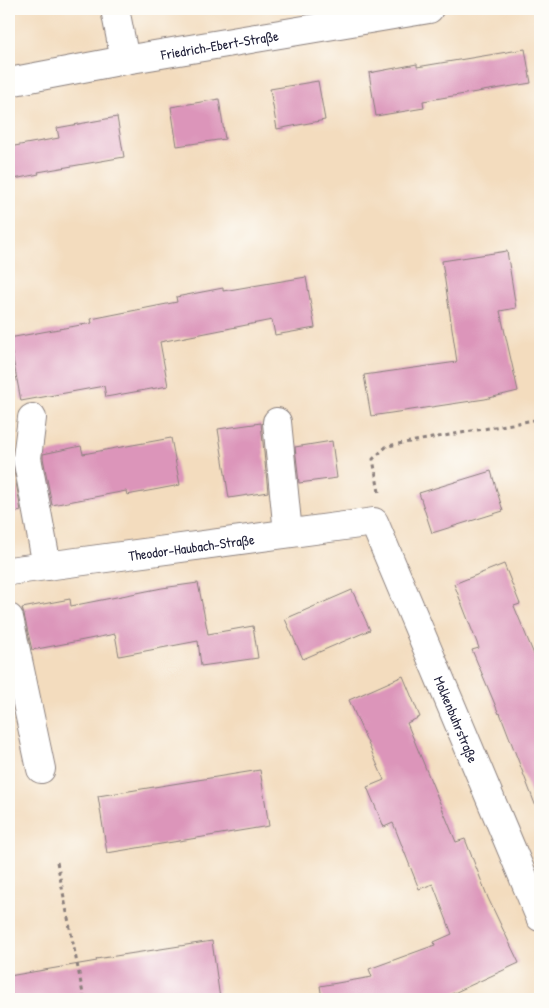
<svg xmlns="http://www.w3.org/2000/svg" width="549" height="1008" font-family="'Patrick Hand',sans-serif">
	<rect width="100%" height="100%" fill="#fdfcf7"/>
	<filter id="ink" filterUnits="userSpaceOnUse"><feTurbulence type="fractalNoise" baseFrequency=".02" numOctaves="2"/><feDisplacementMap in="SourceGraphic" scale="10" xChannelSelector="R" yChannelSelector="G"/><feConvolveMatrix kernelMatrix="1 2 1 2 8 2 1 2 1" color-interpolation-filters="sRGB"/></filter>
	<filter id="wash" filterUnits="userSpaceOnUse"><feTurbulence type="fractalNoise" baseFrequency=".0096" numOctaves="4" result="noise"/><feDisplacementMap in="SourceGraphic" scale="20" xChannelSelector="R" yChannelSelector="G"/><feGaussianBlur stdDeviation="1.12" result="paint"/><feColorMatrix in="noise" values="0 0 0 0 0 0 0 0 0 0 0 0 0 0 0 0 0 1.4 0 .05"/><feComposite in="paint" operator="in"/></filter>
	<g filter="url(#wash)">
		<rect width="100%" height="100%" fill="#f3dcbe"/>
		<g id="blocks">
			<g fill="#dc95ba">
				<path d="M 525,49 L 531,83 L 423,101 L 424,108 L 376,116 L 369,73 L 417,64 L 417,67 Z"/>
				<path d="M 318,81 L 325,120 L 277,129 L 270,89 Z"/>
				<path d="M 219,99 L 225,139 L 177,146 L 171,107 Z"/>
				<path d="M 117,117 L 124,157 L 38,172 L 39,174 L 9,180 L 9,147 L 59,138 L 57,128 Z"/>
				<path d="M 507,251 L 516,308 L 500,311 L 518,391 L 485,399 L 371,416 L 364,375 L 457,362 L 442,261 Z"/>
				<path d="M 306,277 L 315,328 L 275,335 L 272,320 L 160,342 L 168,386 L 106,397 L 104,386 L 21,401 L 9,338 L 92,323 L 91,319 L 177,302 L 176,297 L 223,288 L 223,291 Z"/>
				<path d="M 261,423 L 268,492 L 229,498 L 218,429 Z"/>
				<path d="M 171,438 L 180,485 L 127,495 L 126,491 L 52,505 L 43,458 L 43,454 L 81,446 L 83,454 Z"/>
				<path d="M 332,441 L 337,478 L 299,483 L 295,447 Z"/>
				<path d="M 12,459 L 21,511 L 9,514 L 9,460 Z"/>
				<path d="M 491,471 L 503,511 L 432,533 L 419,493 Z"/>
				<path d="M 504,564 L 520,604 L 514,606 L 540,669 L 540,811 L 538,812 L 500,713 L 499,714 L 472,650 L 479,648 L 454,584 Z"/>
				<path d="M 198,583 L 208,634 L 253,626 L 258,658 L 201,666 L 198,641 L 119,656 L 115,634 L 32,650 L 24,615 L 22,608 L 70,599 L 71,606 L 162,588 Z"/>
				<path d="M 352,590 L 370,630 L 303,659 L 285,619 Z"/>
				<path d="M 403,676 L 420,717 L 407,723 L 456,842 L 465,839 L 488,898 L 519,963 L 441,999 L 322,999 L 320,986 L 372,977 L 369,969 L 435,945 L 434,942 L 452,934 L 433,884 L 419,889 L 393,823 L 384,827 L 367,787 L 384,780 L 349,700 Z"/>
				<path d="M 260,770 L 269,826 L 107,853 L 98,796 Z"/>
				<path d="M 212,941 L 220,999 L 9,999 L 9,976 L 97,961 L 96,959 Z"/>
			</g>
		</g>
	</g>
	<g filter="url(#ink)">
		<use href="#blocks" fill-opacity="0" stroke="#8a7f7c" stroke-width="1"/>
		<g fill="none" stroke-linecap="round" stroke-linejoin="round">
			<g stroke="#8a7f7c" stroke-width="30">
				<g id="minor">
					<path d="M 115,9 L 125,60"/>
					<path id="s1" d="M 9,82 L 125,60 L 429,9"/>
					<path d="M 32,418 L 27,458 L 47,566"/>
					<path d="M 277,422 L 288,533"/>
					<path id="s2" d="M 9,571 L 374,522 L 540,917"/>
					<path d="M 9,618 L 41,769"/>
				</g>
			</g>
			<g stroke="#8a7f7c" stroke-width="3" stroke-dasharray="4 4" stroke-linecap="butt">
				<path d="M 379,492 L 373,459 L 387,446 L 540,419"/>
				<path d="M 57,862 L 84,999"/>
			</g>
			<use href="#minor" stroke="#fff" stroke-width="28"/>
		</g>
	</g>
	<g text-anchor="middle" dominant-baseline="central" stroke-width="5" stroke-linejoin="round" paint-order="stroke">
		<g font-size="14" fill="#22223b" stroke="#fdfcf7">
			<text stroke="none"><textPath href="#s1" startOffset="214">Friedrich-Ebert-Straße</textPath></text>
			<text stroke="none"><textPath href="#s2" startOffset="184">Theodor-Haubach-Straße</textPath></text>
			<text stroke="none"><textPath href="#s2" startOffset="582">Molkenbuhrstraße</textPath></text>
		</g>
	</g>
	<rect width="549" height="1008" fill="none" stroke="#fdfcf7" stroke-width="30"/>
</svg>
